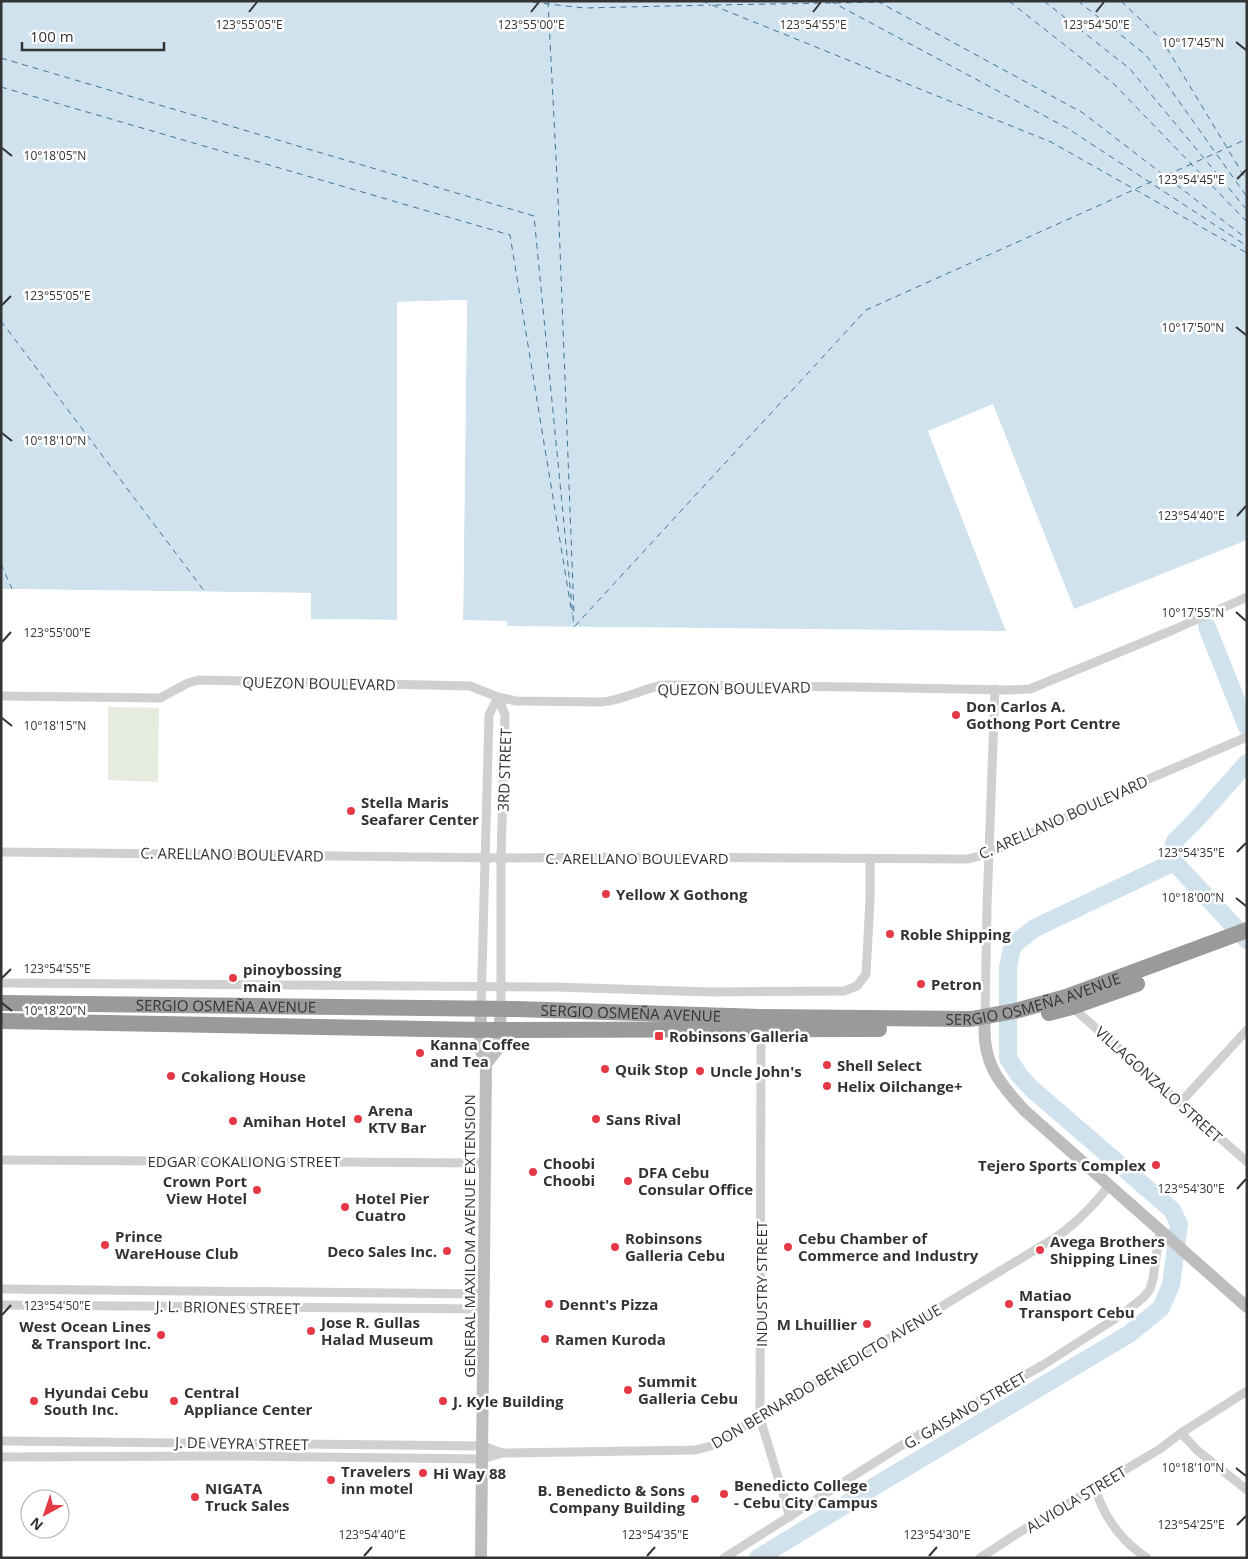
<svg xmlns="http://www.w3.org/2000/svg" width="1248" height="1559" font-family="'Open Sans',sans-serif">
	<rect width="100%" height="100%" fill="#fff"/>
	<path fill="#e6ecdf" d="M 108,707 L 159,708 L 158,782 L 108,780 Z"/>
	<path fill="#cfe2ee" d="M 1,1 L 1247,1 L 1247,540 L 1074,609 L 993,405 L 928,431 L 1006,631 L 507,626 L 507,621 L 463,621 L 467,300 L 398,302 L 397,620 L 311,619 L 310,593 L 1,589 Z"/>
	<g fill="#fff">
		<path d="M 467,300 L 463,620 L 507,621 L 507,628 L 505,627 L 504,623 L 463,623 L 461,621 L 464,302 L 400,304 L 398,622 L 310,622 L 308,620 L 308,596 L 1,592 L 1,589 L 311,593 L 311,619 L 397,620 L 397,302 Z"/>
		<path d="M 993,404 L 1074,609 L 1071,610 L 991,408 L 931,432 L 1008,630 L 1006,631 L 928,431 Z"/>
	</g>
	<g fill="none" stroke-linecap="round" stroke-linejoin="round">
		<g stroke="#cfe2ee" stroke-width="18">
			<path d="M 1207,627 L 1247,727"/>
			<path d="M 1174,862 L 1173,848 L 1175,841 L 1195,821 L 1247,763"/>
			<path d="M 1174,862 L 1247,940"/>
			<path d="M 865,1492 L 1129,1334 L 1161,1308 L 1171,1285 L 1179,1224 L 1172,1210 L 1032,1089 L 1019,1075 L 1008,1058 L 1008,967 L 1012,948 L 1018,941 L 1035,928 L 1174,862"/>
			<path d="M 758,1558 L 853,1500"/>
		</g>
		<g stroke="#3f7597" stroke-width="1" stroke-dasharray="6 5" stroke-linecap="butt">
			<path d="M 522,1 L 584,8 L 711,5"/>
			<path d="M 548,1 L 558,197 L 574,614"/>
			<path d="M 702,1 L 1051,142 L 1247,253"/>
			<path d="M 830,1 L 1067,128 L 1247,246"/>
			<path d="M 877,1 L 1083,113 L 1247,239"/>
			<path d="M 1009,1 L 1114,84 L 1247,222"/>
			<path d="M 1044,1 L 1130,69 L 1247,210"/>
			<path d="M 1078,1 L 1146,55 L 1247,197"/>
			<path d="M 1121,1 L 1162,40 L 1247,181"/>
			<path d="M 880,2 L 909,1"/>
			<path d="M 835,3 L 876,2"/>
			<path d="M 715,5 L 831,3"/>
			<path d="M 1,58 L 534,216 L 574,627"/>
			<path d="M 1,87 L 510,235 L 572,614"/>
			<path d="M 1,321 L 205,592"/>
			<path d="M 1,564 L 12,589"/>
			<path d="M 575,626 L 866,310 L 1247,139"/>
		</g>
		<g stroke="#d0d0d0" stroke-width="9">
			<path d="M 1,696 L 160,698 L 188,683 L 199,680 L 470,686 L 498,697 L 516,701 L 602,702 C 624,700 643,688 664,685 L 854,687 L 1008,690 L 1030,689 L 1173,630 L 1247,597"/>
			<path d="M 498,697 L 505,715 L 501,858 L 501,1009"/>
			<path d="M 1,852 L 501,858 L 621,857 L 968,859 L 989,853 L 1151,778 L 1247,737"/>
			<path d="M 1,983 L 555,987 L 712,992 L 844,991 L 857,986 L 866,974 L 870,900 L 870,858"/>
			<path d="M 1072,1007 L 1247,1162"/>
			<path d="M 481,1009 L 489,715 L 498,697"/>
			<path d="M 985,1017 L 987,906 L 995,689"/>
			<path d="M 761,1027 L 760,1418 L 790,1517"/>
			<path d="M 1180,1103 L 1247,1030"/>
			<path d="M 1,1160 L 486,1163"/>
			<path d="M 1,1289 L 484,1294"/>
			<path d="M 1,1305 L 485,1309"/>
			<path d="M 1181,1433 L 1198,1451 L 1247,1490"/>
			<path d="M 1,1441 L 483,1446 L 502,1453"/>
			<path d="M 1,1457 L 229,1456 L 483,1459 L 502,1453 L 695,1450 L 711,1446 L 1058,1236 C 1079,1221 1094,1204 1110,1185"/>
			<path d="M 1095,1488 C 1104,1517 1121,1541 1147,1558"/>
			<path d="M 724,1558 L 910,1440 L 1043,1365 L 1124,1313 L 1144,1297 L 1150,1289 L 1153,1279 L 1160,1230"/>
			<path d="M 980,1558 L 1015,1535 L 1160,1449 L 1181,1433 L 1247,1391"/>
		</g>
		<g stroke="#bdbdbd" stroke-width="12">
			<path d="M 481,1009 L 480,1049 L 486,1064 C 485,1228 484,1393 481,1558"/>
			<path d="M 985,1017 C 981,1061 997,1081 1025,1111 L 1247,1307"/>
			<path d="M 486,1064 L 497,1050 L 499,1038 L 501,1009"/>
		</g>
		<g stroke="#9a9a9a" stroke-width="16">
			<path id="s1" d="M 1,1003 L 516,1009 L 761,1017 L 971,1019 L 1015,1011 L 1066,997 L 1247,930"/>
			<path d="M 1049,1013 L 1072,1007 L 1137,984"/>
			<path d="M 1,1021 L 480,1030 L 879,1029"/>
		</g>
	</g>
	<path fill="none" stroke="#333" stroke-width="2" d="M 249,12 L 257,2M 531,12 L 539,2M 813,12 L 821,2M 1096,12 L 1104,2M 1236,42 L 1246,50M 2,148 L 12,156M 1237,179 L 1246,170M 2,305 L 11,296M 1236,327 L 1246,335M 2,433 L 12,441M 1237,516 L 1246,506M 1236,612 L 1246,621M 2,642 L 11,632M 2,718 L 12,726M 1237,852 L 1246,843M 1236,898 L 1246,906M 2,978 L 11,969M 2,1003 L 12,1011M 1237,1189 L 1246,1179M 2,1315 L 11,1305M 1236,1468 L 1246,1476M 1237,1525 L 1246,1516M 364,1556 L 372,1547M 647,1556 L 655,1547M 929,1556 L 937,1547"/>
	<g fill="#e63946" stroke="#fff" stroke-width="2">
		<circle cx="956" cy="715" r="5"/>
		<circle cx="351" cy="811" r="5"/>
		<circle cx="606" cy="894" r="5"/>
		<circle cx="890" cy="934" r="5"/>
		<circle cx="233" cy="978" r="5"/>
		<circle cx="921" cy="984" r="5"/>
		<rect x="654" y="1031" width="10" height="10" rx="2.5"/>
		<circle cx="420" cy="1053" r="5"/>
		<circle cx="827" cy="1065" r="5"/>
		<circle cx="605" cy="1069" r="5"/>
		<circle cx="700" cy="1071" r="5"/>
		<circle cx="171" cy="1076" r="5"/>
		<circle cx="827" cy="1086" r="5"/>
		<circle cx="358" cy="1119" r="5"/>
		<circle cx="596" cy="1119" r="5"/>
		<circle cx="233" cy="1121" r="5"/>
		<circle cx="1156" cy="1165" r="5"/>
		<circle cx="533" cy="1172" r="5"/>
		<circle cx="628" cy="1181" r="5"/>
		<circle cx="257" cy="1190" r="5"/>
		<circle cx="345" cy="1207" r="5"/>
		<circle cx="105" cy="1245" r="5"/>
		<circle cx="615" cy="1247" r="5"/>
		<circle cx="788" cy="1247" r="5"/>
		<circle cx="1040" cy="1250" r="5"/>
		<circle cx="447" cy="1251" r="5"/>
		<circle cx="549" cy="1304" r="5"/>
		<circle cx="1009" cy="1304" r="5"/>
		<circle cx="867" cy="1324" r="5"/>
		<circle cx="311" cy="1331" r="5"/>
		<circle cx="161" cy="1335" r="5"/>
		<circle cx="545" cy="1339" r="5"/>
		<circle cx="628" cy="1390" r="5"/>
		<circle cx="34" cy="1401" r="5"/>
		<circle cx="174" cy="1401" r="5"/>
		<circle cx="443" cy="1401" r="5"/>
		<circle cx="423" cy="1473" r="5"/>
		<circle cx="331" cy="1480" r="5"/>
		<circle cx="724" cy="1494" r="5"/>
		<circle cx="195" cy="1497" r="5"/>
		<circle cx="695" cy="1499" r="5"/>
	</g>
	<g text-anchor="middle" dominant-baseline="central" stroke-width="5" stroke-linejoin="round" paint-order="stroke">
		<g font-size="15" fill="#333" stroke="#fff">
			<text transform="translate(319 683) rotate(1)">QUEZON BOULEVARD</text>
			<text transform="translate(734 688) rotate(-1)">QUEZON BOULEVARD</text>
			<text transform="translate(504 770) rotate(-88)">3RD STREET</text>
			<text transform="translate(1063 817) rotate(-24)">C. ARELLANO BOULEVARD</text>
			<text transform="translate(232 854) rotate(1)">C. ARELLANO BOULEVARD</text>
			<text x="637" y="858">C. ARELLANO BOULEVARD</text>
			<text stroke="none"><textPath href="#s1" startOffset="1035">SERGIO OSMEÑA AVENUE</textPath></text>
			<text stroke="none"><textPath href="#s1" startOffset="225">SERGIO OSMEÑA AVENUE</textPath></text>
			<text stroke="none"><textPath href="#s1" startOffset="630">SERGIO OSMEÑA AVENUE</textPath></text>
			<text transform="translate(1159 1084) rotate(42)">VILLAGONZALO STREET</text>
			<text x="244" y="1161">EDGAR COKALIONG STREET</text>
			<text transform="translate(469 1236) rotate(-90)">GENERAL MAXILOM AVENUE EXTENSION</text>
			<text transform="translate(761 1284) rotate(-90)">INDUSTRY STREET</text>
			<text transform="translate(228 1307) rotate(1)">J. L. BRIONES STREET</text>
			<text transform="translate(826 1376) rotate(-31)">DON BERNARDO BENEDICTO AVENUE</text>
			<text transform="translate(965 1410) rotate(-30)">G. GAISANO STREET</text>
			<text transform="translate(242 1443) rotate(1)">J. DE VEYRA STREET</text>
			<text transform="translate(1076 1499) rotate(-31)">ALVIOLA STREET</text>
		</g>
		<g font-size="15" font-weight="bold" fill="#333" stroke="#fff" text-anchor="start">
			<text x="966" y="706">Don Carlos A.<tspan x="966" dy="17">Gothong Port Centre</tspan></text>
			<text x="361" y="802">Stella Maris<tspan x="361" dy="17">Seafarer Center</tspan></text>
			<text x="616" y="894">Yellow X Gothong</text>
			<text x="900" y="934">Roble Shipping</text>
			<text x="243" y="969">pinoybossing<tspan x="243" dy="17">main</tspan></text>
			<text x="931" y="984">Petron</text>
			<text x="669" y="1036">Robinsons Galleria</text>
			<text x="430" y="1044">Kanna Coffee<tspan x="430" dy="17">and Tea</tspan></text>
			<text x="837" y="1065">Shell Select</text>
			<text x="615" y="1069">Quik Stop</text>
			<text x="710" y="1071">Uncle John's</text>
			<text x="181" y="1076">Cokaliong House</text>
			<text x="837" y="1086">Helix Oilchange+</text>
			<text x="368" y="1110">Arena<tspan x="368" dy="17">KTV Bar</tspan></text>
			<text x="606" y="1119">Sans Rival</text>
			<text x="243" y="1121">Amihan Hotel</text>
			<text x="543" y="1163">Choobi<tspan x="543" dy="17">Choobi</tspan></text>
			<text x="1146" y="1165" text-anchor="end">Tejero Sports Complex</text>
			<text x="638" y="1172">DFA Cebu<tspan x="638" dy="17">Consular Office</tspan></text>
			<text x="247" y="1181" text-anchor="end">Crown Port<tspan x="247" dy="17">View Hotel</tspan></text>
			<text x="355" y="1198">Hotel Pier<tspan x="355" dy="17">Cuatro</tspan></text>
			<text x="115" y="1236">Prince<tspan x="115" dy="17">WareHouse Club</tspan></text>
			<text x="625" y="1238">Robinsons<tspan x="625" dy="17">Galleria Cebu</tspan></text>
			<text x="798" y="1238">Cebu Chamber of<tspan x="798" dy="17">Commerce and Industry</tspan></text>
			<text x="1050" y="1241">Avega Brothers<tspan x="1050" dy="17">Shipping Lines</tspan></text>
			<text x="437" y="1251" text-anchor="end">Deco Sales Inc.</text>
			<text x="1019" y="1295">Matiao<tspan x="1019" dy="17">Transport Cebu</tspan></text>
			<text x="559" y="1304">Dennt's Pizza</text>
			<text x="321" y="1322">Jose R. Gullas<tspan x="321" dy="17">Halad Museum</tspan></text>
			<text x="857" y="1324" text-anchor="end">M Lhuillier</text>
			<text x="151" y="1326" text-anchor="end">West Ocean Lines<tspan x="151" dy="17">&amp; Transport Inc.</tspan></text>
			<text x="555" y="1339">Ramen Kuroda</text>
			<text x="638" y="1381">Summit<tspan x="638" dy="17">Galleria Cebu</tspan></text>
			<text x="44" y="1392">Hyundai Cebu<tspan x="44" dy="17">South Inc.</tspan></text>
			<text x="184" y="1392">Central<tspan x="184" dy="17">Appliance Center</tspan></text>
			<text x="453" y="1401">J. Kyle Building</text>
			<text x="341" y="1471">Travelers<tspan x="341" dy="17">inn motel</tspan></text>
			<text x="433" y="1473">Hi Way 88</text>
			<text x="734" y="1485">Benedicto College<tspan x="734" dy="17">- Cebu City Campus</tspan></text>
			<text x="205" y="1488">NIGATA<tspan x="205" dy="17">Truck Sales</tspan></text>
			<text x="685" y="1490" text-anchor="end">B. Benedicto &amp; Sons<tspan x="685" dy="17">Company Building</tspan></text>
		</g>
	</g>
	<g font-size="12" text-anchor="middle" fill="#333" stroke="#fff" stroke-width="5" stroke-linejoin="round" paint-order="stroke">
		<text x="249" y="29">123°55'05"E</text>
		<text x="531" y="29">123°55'00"E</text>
		<text x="813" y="29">123°54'55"E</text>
		<text x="1096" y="29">123°54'50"E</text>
		<text x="1193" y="47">10°17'45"N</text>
		<text x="55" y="160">10°18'05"N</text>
		<text x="1191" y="184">123°54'45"E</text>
		<text x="57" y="300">123°55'05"E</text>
		<text x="1193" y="332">10°17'50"N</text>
		<text x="55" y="445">10°18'10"N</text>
		<text x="1191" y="520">123°54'40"E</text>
		<text x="1193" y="617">10°17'55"N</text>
		<text x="57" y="637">123°55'00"E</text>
		<text x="55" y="730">10°18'15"N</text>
		<text x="1191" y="857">123°54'35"E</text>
		<text x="1193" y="902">10°18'00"N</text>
		<text x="57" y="973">123°54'55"E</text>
		<text x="55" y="1015">10°18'20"N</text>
		<text x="1191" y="1193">123°54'30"E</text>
		<text x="57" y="1310">123°54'50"E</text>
		<text x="1193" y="1472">10°18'10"N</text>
		<text x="1191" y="1529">123°54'25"E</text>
		<text x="372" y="1539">123°54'40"E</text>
		<text x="655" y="1539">123°54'35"E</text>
		<text x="937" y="1539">123°54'30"E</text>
	</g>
	<rect width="1248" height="1559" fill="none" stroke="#333333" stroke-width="5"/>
	<g transform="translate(45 1514) rotate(220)"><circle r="24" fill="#ffffff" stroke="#adadad"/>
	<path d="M0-4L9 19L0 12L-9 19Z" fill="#e63946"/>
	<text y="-8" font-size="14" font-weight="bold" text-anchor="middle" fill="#333333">N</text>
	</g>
	<path d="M22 42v8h142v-8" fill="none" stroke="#333333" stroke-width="2.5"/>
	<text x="30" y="42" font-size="15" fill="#333333" stroke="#ffffff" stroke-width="4" paint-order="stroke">100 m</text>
</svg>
